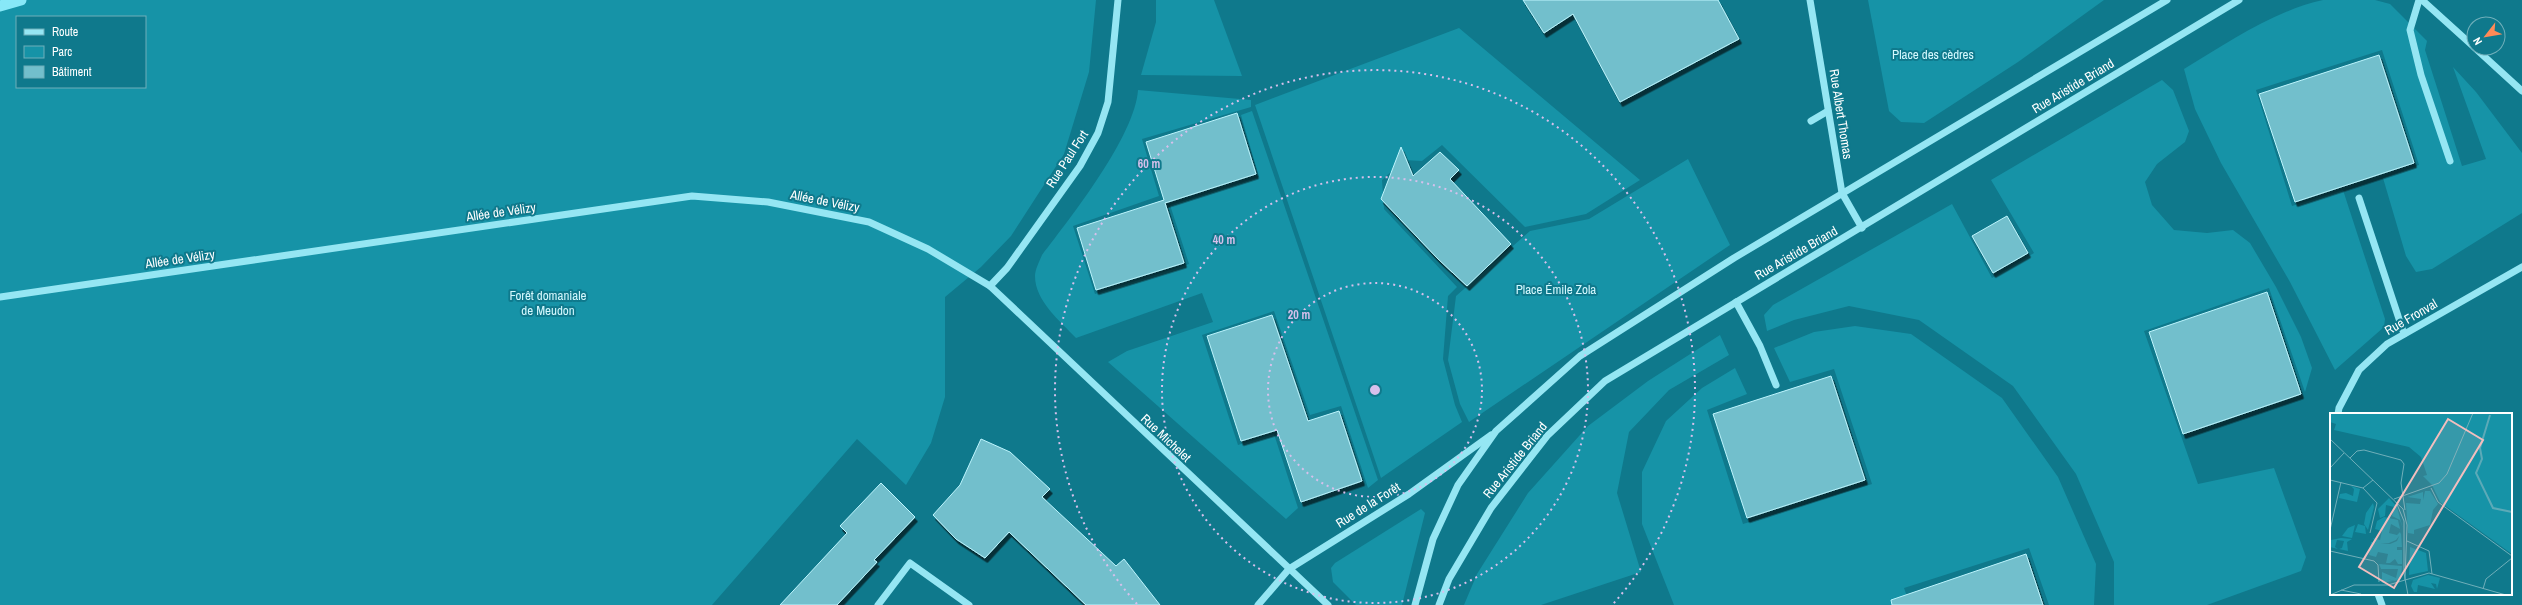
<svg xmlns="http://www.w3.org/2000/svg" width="2522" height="605" font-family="'Archivo Narrow',sans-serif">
	<defs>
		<filter id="shadow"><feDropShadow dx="2.5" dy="4.5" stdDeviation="0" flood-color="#0009"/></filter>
	</defs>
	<rect width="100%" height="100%" fill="#0f798c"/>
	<g fill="#1693a7" fill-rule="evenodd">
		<path d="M 0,0 L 1096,0 L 1089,72 L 1064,154 L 1011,236 L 981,267 L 945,297 L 945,397 L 931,443 L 906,485 L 857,439 L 712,605 L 0,605 ZM 17,17 L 145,17 L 145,87 L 17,87 Z"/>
		<path d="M 1156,0 L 1214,0 L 1242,76 L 1141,75 L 1156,22 Z"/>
		<path d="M 1868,0 L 2104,0 L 2018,62 L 1924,123 L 1901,122 L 1889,111 Z"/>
		<path d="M 2323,0 L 2375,0 L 2390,4 L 2427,41 L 2425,50 L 2462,166 L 2486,159 L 2453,67 L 2476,92 L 2522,153 L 2522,213 L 2432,269 L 2416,272 L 2406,256 L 2383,178 L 2419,165 L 2382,50 L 2256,90 L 2292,206 L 2343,190 L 2385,319 L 2384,327 L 2335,370 L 2290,282 L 2221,163 L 2195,109 L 2184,69 C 2228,43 2273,11 2323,0 Z"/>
		<path d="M 1459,28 L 1640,180 L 1586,214 L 1525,227 L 1442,145 L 1422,161 L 1404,160 L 1382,180 L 1384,209 L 1457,287 L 1448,296 L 1443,359 L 1455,405 L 1462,422 L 1381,478 L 1255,105 Z"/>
		<path d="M 2162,80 L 2173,90 L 2189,131 L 2185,142 L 2157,164 L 2145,182 L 2152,205 L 2174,230 L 2207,233 L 2233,230 L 2250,243 L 2276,287 L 2301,337 L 2312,368 L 2305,392 L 2269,288 L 2144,331 L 2198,484 L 2274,468 L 2306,557 L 2301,571 L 2207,605 L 2114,605 L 2114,562 L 2076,474 L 2013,386 L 1919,320 L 1849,306 L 1794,320 L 1767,331 L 1764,315 L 1773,305 L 1952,204 L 1992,278 L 2034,253 L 1991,180 Z"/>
		<path d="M 1138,90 L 1251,100 L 1251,107 L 1142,139 L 1159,196 L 1073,226 L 1095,294 L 1189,264 L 1170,205 L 1259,177 L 1241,115 L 1252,111 L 1378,480 L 1368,488 L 1341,406 L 1310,415 L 1274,311 L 1202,335 L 1238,445 L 1274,434 L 1298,508 L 1286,519 L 1108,362 L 1127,351 L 1213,322 L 1202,293 L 1076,338 C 1060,321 1035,301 1035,276 C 1035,270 1039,262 1042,255 C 1071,217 1135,136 1138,90 Z"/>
		<path d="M 1688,159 L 1730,245 L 1469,422 L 1460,404 L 1448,360 L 1456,296 L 1530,231 L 1589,219 Z"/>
		<path d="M 1855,326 L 1911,334 L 2002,398 L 2058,477 L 2096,564 L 2094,605 L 2049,605 L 2029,548 L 1904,588 L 1910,605 L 1674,605 L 1642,524 L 1642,472 L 1666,421 L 1702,388 L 1735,368 L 1747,394 L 1707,410 L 1743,524 L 1872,484 L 1834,369 L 1790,382 L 1774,348 L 1814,332 Z"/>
		<path d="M 1720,335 L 1729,355 L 1669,390 L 1629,432 L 1617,493 L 1641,572 L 1541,605 L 1464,605 L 1477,574 L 1528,493 L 1588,426 L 1648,381 Z"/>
		<path d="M 1421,509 L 1425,513 L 1402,605 L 1356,605 L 1333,582 L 1331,568 L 1335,563 Z"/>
	</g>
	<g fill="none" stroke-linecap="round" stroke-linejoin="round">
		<path stroke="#87e8f7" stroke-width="11" d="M 0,6 L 21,0"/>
	</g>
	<g fill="#72bfcc" stroke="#bdf5fe" filter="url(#shadow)">
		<path d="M 1523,0 L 1718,0 L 1739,39 L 1620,102 L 1573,14 L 1544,33 Z"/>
		<path d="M 2379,55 L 2414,163 L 2295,202 L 2259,94 Z"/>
		<path d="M 1237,113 L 1256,174 L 1165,203 L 1184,263 L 1096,290 L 1077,228 L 1164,200 L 1146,142 Z"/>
		<path d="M 1401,147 L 1413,176 L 1440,152 L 1459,170 L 1450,179 L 1511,244 L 1467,286 L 1438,259 L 1381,199 Z"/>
		<path d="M 2007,216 L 2028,253 L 1993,273 L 1972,236 Z"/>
		<path d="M 2267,292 L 2301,394 L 2183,434 L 2149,332 Z"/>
		<path d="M 1272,315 L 1308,421 L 1339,411 L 1362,481 L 1301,502 L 1277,430 L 1241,441 L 1207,336 Z"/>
		<path d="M 1831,376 L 1865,480 L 1747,518 L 1713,414 Z"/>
		<path d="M 981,439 L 1010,452 L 1050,489 L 1042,497 L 1116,566 L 1124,559 L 1160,605 L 1086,605 L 1009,532 L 985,558 L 956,539 L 933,515 L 960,485 Z"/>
		<path d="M 881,483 L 915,517 L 874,560 L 877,562 L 837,605 L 780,605 L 847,533 L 840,526 Z"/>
		<path d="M 2026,554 L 2043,605 L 1892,605 L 1891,600 Z"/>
	</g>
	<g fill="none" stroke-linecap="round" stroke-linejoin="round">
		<g stroke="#95e6f3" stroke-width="7">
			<path d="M 1810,0 L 1842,193 L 1862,228"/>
			<path d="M 2419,0 L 2410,30 L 2421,75 L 2450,161"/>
			<path d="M 2422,0 L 2474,47"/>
			<path d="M 2475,48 L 2522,91"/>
			<path d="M 1811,121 L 1828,111"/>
			<path d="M 2359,198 L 2404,334"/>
			<path d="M 990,286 L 1007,268 L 1080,166 L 1098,133 L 1108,102 L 1118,0"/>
			<path d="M 0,297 L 692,196 L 768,202 L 869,222 L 928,249 L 990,286 L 1328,605"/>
			<path d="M 1736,302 L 1760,346 L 1776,385"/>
			<path d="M 2338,414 L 2339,408 L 2359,370 L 2387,344 L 2522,267"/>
			<path d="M 2378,594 L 2382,605"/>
			<path d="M 878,605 L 910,563 L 969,605"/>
			<path d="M 1258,605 L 1289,569 L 1409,494 L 1491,435"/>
			<path d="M 1415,605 L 1433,539 L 1458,485 L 1496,431 L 1580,356 L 1734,258 L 2167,0"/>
			<path d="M 1439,605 L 1449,579 L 1491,508 L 1547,436 L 1605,381 L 2239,0"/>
		</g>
	</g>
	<g fill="none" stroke="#d7c0ec" stroke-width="2" stroke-dasharray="2 4">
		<circle cx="1375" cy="390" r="107"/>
		<circle cx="1375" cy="390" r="213"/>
		<path d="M1137 604A320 320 0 1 1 1613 604"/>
	</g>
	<g text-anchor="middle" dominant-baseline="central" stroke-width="4" stroke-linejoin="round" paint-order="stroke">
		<g font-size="13" fill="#d4f8fe" stroke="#0f798c">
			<text x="1933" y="54">Place des cèdres</text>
			<text x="1556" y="289">Place Émile Zola</text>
			<text x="548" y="295">Forêt domaniale<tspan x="548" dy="15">de Meudon</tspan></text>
		</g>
		<g font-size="13" fill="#fff" stroke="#0f798c">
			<text transform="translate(2073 86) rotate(-31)">Rue Aristide Briand</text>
			<text transform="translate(1841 114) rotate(81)">Rue Albert Thomas</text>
			<text transform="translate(1067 159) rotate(-57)">Rue Paul Fort</text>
			<text transform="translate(825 201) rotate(11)">Allée de Vélizy</text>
			<text transform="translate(501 212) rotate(-8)">Allée de Vélizy</text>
			<text transform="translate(1796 253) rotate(-30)">Rue Aristide Briand</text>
			<text transform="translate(180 259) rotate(-8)">Allée de Vélizy</text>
			<text transform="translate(2411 317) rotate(-30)">Rue Fronval</text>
			<text transform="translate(1166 438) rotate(43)">Rue Michelet</text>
			<text transform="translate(1515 460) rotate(-51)">Rue Aristide Briand</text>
			<text transform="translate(1368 505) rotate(-32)">Rue de la Forêt</text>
		</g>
	</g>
	<g transform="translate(2330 413)">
		<rect width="182" height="182" fill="#0f798c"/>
		<path d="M 0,0 L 182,0 L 182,141 L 110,89 L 102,72 L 93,63 L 97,62 L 91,44 L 79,34 L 4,17 L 6,11 L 0,9 ZM 21,73 L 30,76 L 27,89 L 9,85 L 10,81 L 16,80 L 23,83 L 24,76 ZM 95,78 L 100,78 L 108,91 L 103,97 L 100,112 L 84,117 L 84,121 L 78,120 L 76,90 L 90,91 L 91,86 L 77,84 L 93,79 L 93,87 ZM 59,85 L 67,94 L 73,116 L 70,107 L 62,103 L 64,94 L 56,92 L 55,103 L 50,105 L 48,96 ZM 43,90 L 44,94 L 38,117 L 34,111 L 36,100 ZM 54,104 L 68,107 L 70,116 L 61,111 L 59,120 L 67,122 L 70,119 L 70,122 L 66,127 L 59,130 L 46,130 L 43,125 L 50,127 L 52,118 L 45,116 L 47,108 ZM 28,111 L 35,113 L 36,121 L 25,119 ZM 25,112 L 22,125 L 12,123 L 18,115 ZM 71,119 L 72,134 L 67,134 L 67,137 L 72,137 L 72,151 L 68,151 L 65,146 L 60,150 L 50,150 L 56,150 L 58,141 L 48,139 L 46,144 L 39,142 L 41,129 L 60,131 L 67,128 ZM 11,125 L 22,126 L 17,129 L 18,138 L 9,136 L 12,135 L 14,128 L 7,127 L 5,134 L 8,136 L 0,134 L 1,127 ZM 80,134 L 96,140 L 98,158 L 79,162 ZM 49,151 L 72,153 L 71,165 L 65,168 L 57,166 L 63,168 L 52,170 L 52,159 L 66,165 L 68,156 L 51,156 ZM 98,162 L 110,165 L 107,176 L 106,171 L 101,170 L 105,176 L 88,172 L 87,179 L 84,179 L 81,173 L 83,167 Z" fill="#1693a7"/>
		<path fill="none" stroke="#5caab8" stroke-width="2" d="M 160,2 L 150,35 L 152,46 L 146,60 L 163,95 L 182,99"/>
		<path fill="none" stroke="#6fafba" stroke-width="1" d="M 0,26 L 73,96 L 77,112 L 75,167M 20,45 L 27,38 L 34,37 L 71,47 L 74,51 L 71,70 L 75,97M 0,55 L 14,40M 0,67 L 33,75 L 43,67M 33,75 L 47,90 L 40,120M 101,75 L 108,89 L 182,143M 64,86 L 109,70 L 117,61 L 143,0M 66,89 L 74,108 L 74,160 L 78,182M 0,117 L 11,69M 77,128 L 99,138 L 102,161M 0,138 L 44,148 L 48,152 L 49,169M 153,176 L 156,166 L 182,145M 11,177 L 31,181M 0,182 L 24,172 L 58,172 L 99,160 L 176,182"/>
		<path fill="#f3bebe" fill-opacity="0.15" stroke="#f3bebe" stroke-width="2" d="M 118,6 L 153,27 L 64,175 L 29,154 Z"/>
		<rect width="182" height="182" fill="none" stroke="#fff" stroke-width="2"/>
	</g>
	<circle cx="1375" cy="390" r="6" fill="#d7c0ec" stroke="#0f798c" stroke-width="2"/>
	<g font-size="12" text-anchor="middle" font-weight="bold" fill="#d7c0ec" stroke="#0f798c" stroke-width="4" stroke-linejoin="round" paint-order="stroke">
		<text x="1149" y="168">60 m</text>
		<text x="1224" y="244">40 m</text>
		<text x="1299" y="319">20 m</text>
	</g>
	<rect x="16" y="16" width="130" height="72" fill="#0f798c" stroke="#6fafba"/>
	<rect x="24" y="29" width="20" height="6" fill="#95e6f3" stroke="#6fafba"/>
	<text x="52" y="36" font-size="12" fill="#ffffff">Route</text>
	<rect x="24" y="46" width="20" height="12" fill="#1693a7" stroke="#6fafba"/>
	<text x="52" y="56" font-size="12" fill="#ffffff">Parc</text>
	<rect x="24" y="66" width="20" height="12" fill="#72bfcc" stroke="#6fafba"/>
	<text x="52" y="76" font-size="12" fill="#ffffff">Bâtiment</text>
	<g transform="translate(2486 36) rotate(239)"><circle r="19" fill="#0f798c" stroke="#6fafba"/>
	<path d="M0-3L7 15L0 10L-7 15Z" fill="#ff8a57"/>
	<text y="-6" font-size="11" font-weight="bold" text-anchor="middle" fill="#ffffff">N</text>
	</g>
</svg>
